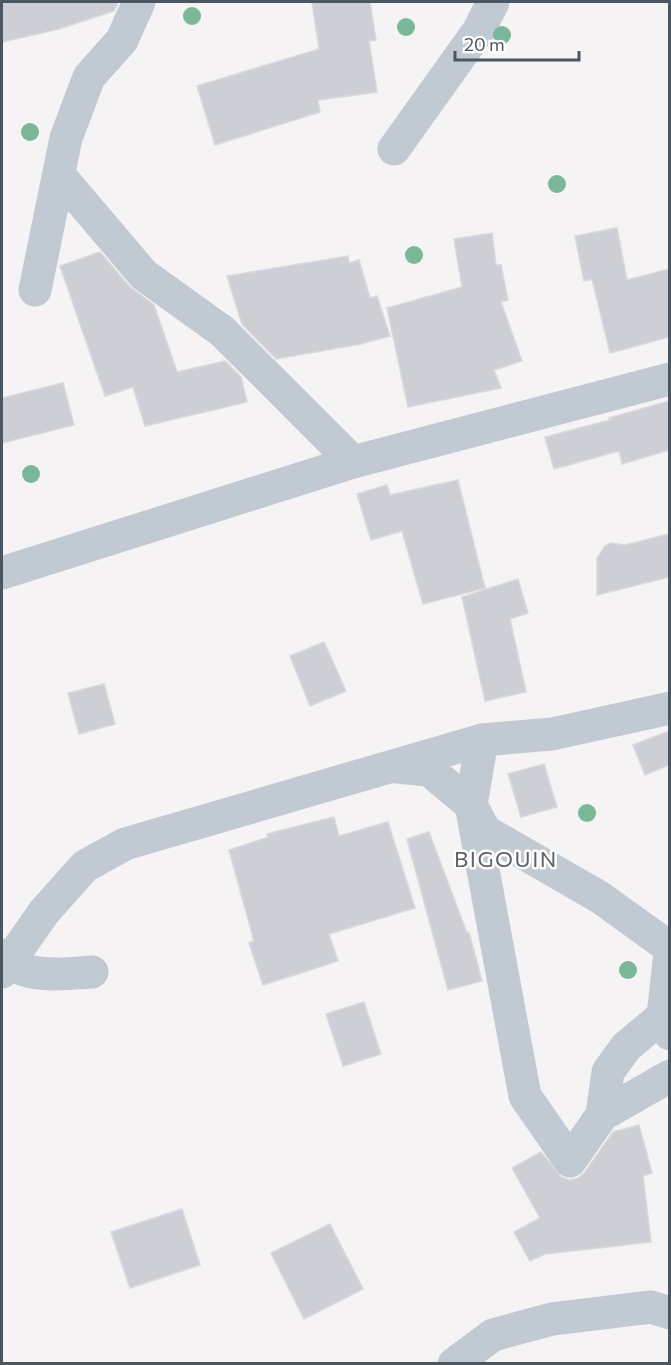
<svg xmlns="http://www.w3.org/2000/svg" width="671" height="1365" font-family="Commissioner,sans-serif">
	<rect width="100%" height="100%" fill="#f5f3f3"/>
	<g fill="#cdcfd5" stroke="#d7d9de" stroke-width="1.5">
		<path d="M 2,2 L 117,2 L 117,5 L 114,11 L 59,29 L 2,42 Z"/>
		<path d="M 312,2 L 370,2 L 376,40 L 369,41 L 377,92 L 318,100 L 320,112 L 215,145 L 197,86 L 319,49 Z"/>
		<path d="M 617,228 L 627,280 L 669,269 L 669,337 L 610,353 L 592,279 L 584,281 L 575,236 Z"/>
		<path d="M 492,233 L 496,265 L 501,265 L 508,300 L 501,302 L 522,361 L 494,370 L 501,388 L 408,407 L 387,308 L 462,287 L 454,239 Z"/>
		<path d="M 100,252 L 130,287 L 154,305 L 177,372 L 225,361 L 241,377 L 247,402 L 145,426 L 133,387 L 105,396 L 60,266 Z"/>
		<path d="M 348,256 L 349,263 L 359,260 L 370,298 L 377,296 L 390,336 L 361,344 L 276,359 L 242,324 L 227,276 Z"/>
		<path d="M 63,383 L 74,425 L 2,443 L 2,398 Z"/>
		<path d="M 669,401 L 669,450 L 622,464 L 619,451 L 554,469 L 545,437 L 610,420 L 609,418 Z"/>
		<path d="M 458,480 L 485,588 L 423,604 L 402,531 L 371,540 L 357,494 L 387,485 L 390,495 Z"/>
		<path d="M 669,534 L 669,577 L 597,595 L 597,558 L 605,546 L 611,543 L 625,545 Z"/>
		<path d="M 518,579 L 528,613 L 510,619 L 526,692 L 485,701 L 462,597 Z"/>
		<path d="M 324,642 L 346,691 L 310,706 L 290,656 Z"/>
		<path d="M 104,684 L 115,724 L 79,734 L 68,693 Z"/>
		<path d="M 669,731 L 669,765 L 645,775 L 633,745 Z"/>
		<path d="M 544,764 L 557,807 L 521,817 L 508,774 Z"/>
		<path d="M 334,817 L 339,836 L 388,822 L 415,908 L 329,934 L 338,961 L 263,985 L 249,943 L 254,941 L 229,850 L 268,837 L 267,834 Z"/>
		<path d="M 429,832 L 467,933 L 469,932 L 482,981 L 448,990 L 407,839 Z"/>
		<path d="M 364,1002 L 381,1054 L 343,1066 L 326,1014 Z"/>
		<path d="M 639,1125 L 652,1173 L 643,1176 L 651,1242 L 545,1254 L 530,1261 L 514,1232 L 540,1218 L 512,1168 L 541,1152 L 561,1177 L 569,1180 L 578,1178 L 585,1172 L 613,1132 Z"/>
		<path d="M 182,1209 L 200,1265 L 130,1288 L 111,1232 Z"/>
		<path d="M 330,1224 L 363,1289 L 304,1319 L 271,1253 Z"/>
	</g>
	<g fill="none" stroke-linecap="round" stroke-linejoin="round">
		<g stroke="#c1cad2" stroke-width="33">
			<path d="M 394,149 L 479,30 L 493,2"/>
			<path d="M 59,175 L 144,275 L 222,331 L 353,462"/>
			<path d="M 35,290 L 66,138 L 89,77 L 122,40 L 139,2"/>
			<path d="M 2,573 L 353,462 L 670,379"/>
			<path d="M 482,740 L 471,805 L 525,1096 L 570,1161 L 602,1115 L 608,1072 L 626,1047 L 663,1016"/>
			<path d="M 396,767 L 429,770 L 471,805 L 485,831 L 601,898 L 670,948"/>
			<path d="M 670,952 L 663,1016 L 670,1034"/>
			<path d="M 2,955 C 21,980 64,974 92,972"/>
			<path d="M 2,972 L 44,912 L 85,866 L 125,844 L 482,740 L 552,734 L 670,708"/>
			<path d="M 602,1115 L 670,1076"/>
			<path d="M 454,1364 L 493,1335 L 552,1319 L 651,1307 L 670,1313"/>
		</g>
	</g>
	<g fill="#7bb799">
		<circle cx="192" cy="16" r="9"/>
		<circle cx="406" cy="27" r="9"/>
		<circle cx="502" cy="35" r="9"/>
		<circle cx="30" cy="132" r="9"/>
		<circle cx="557" cy="184" r="9"/>
		<circle cx="414" cy="255" r="9"/>
		<circle cx="31" cy="474" r="9"/>
		<circle cx="587" cy="813" r="9"/>
		<circle cx="628" cy="970" r="9"/>
	</g>
	<g text-anchor="middle" dominant-baseline="central" stroke-width="5" stroke-linejoin="round" paint-order="stroke">
		<g font-size="22" letter-spacing="1.5" fill="#5f6368" stroke="#fff">
			<text x="506" y="858">BIGOUIN</text>
		</g>
	</g>
	<rect width="671" height="1365" fill="none" stroke="#4a5661" stroke-width="6"/>
	<path d="M455 51v9h124v-9" fill="none" stroke="#4a5661" stroke-width="3"/>
	<text x="464" y="51" font-size="18" fill="#4a5661" stroke="#ffffff" stroke-width="4.5" paint-order="stroke">20 m</text>
</svg>
